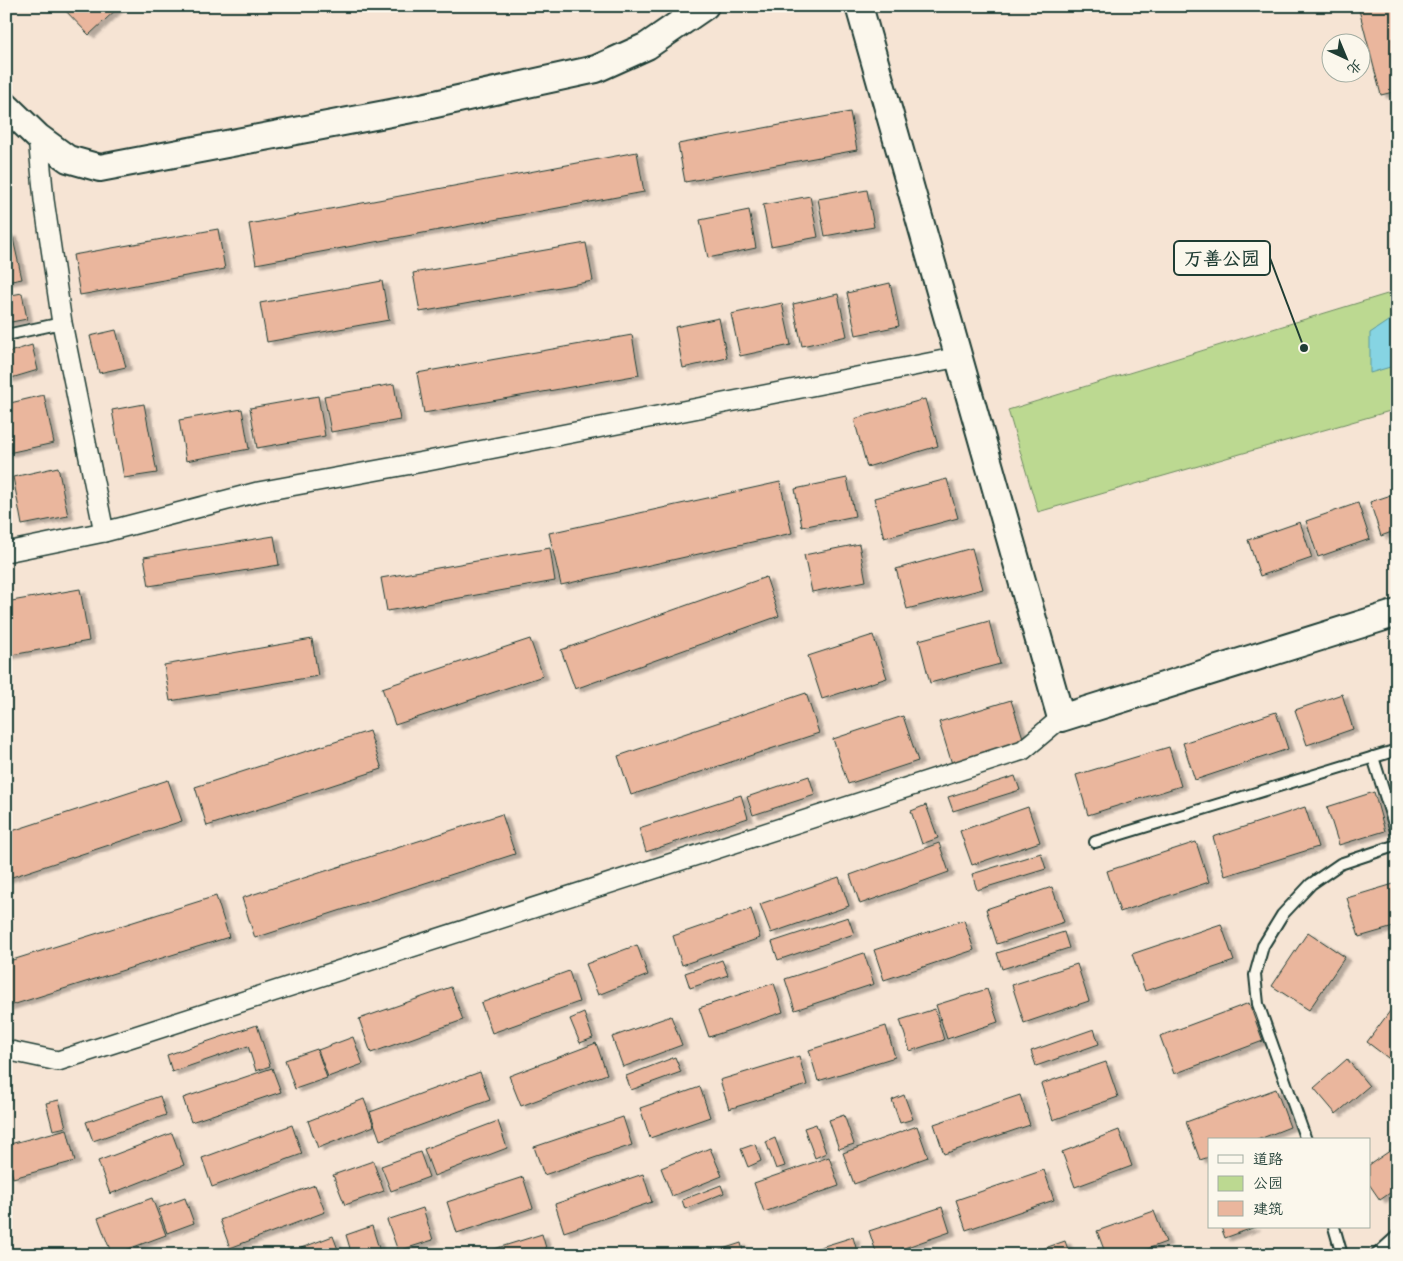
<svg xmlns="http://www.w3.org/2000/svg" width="1403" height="1261" font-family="Pangolin,'LXGW WenKai TC',sans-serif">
	<defs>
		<filter id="shadow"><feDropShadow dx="5.5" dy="3" stdDeviation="1" flood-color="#0004"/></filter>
	</defs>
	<rect width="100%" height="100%" fill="#f6e4d4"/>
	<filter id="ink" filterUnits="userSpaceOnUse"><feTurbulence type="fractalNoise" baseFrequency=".02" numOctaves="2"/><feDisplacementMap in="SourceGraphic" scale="10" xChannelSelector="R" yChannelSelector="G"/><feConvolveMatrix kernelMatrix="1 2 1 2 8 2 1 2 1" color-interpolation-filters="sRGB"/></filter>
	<g filter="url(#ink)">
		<path fill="#bcd991" stroke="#6e8b62" d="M 1397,291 L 1397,409 L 1038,512 L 1008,410 Z"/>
		<path fill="#86d4e3" stroke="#5d989d" d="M 1397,315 L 1397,365 L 1370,373 L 1370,333 Z"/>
		<g fill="#eab69d" stroke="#1f3d34" filter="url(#shadow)">
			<path d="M 61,6 L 120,6 L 89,35 Z"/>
			<path d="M 1358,6 L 1397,6 L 1397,91 L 1381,95 Z"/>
			<path d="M 850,112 L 857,150 L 685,182 L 678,144 Z"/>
			<path d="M 637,152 L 644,192 L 256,264 L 249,224 Z"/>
			<path d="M 867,190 L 874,227 L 825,236 L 818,199 Z"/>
			<path d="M 810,196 L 818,237 L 771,246 L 763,205 Z"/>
			<path d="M 749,210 L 756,248 L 708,258 L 700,220 Z"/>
			<path d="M 218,229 L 225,269 L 80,295 L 73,255 Z"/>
			<path d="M 12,234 L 22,279 L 6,282 L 6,235 Z"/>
			<path d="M 586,243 L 593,281 L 420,312 L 413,273 Z"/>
			<path d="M 382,281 L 389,320 L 267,342 L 260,303 Z"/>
			<path d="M 890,283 L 899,326 L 856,335 L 847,293 Z"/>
			<path d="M 22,293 L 27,319 L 6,323 L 6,296 Z"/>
			<path d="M 838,294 L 847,336 L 802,346 L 793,304 Z"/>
			<path d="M 782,303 L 791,345 L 740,356 L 731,314 Z"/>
			<path d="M 719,318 L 727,358 L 683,368 L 675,327 Z"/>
			<path d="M 116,330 L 126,367 L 99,373 L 90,336 Z"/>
			<path d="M 632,335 L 639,375 L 424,413 L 417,373 Z"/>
			<path d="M 32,345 L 38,370 L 8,379 L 6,372 L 6,353 Z"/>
			<path d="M 394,384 L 400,420 L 331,432 L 324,396 Z"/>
			<path d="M 44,395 L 54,443 L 8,453 L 6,444 L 6,404 Z"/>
			<path d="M 318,396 L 325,436 L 257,448 L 250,408 Z"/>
			<path d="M 925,399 L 938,446 L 867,467 L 854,419 Z"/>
			<path d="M 144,404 L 157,473 L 124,478 L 112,410 Z"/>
			<path d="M 242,409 L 249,449 L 186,461 L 179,420 Z"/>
			<path d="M 58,467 L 68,516 L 22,525 L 13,477 Z"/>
			<path d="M 847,478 L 855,516 L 802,527 L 795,489 Z"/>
			<path d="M 947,479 L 958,518 L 884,538 L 874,498 Z"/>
			<path d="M 780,482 L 792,533 L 561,585 L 549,533 Z"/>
			<path d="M 1397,493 L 1397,530 L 1381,536 L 1370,502 Z"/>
			<path d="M 1358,503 L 1370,539 L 1318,557 L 1306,521 Z"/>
			<path d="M 1300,522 L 1312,558 L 1260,576 L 1248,540 Z"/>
			<path d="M 274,536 L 279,565 L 149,586 L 144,557 Z"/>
			<path d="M 859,544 L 866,581 L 812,592 L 804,555 Z"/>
			<path d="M 550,548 L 555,581 L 387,611 L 381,578 Z"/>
			<path d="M 972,548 L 983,589 L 907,609 L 896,569 Z"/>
			<path d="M 766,577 L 779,616 L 575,689 L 561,650 Z"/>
			<path d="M 80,589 L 89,641 L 6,656 L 6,602 Z"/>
			<path d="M 989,621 L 1000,664 L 930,683 L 919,640 Z"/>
			<path d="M 873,635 L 887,678 L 822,699 L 808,656 Z"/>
			<path d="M 312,639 L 318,676 L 170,701 L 164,665 Z"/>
			<path d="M 530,639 L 543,676 L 395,725 L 382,688 Z"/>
			<path d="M 806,693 L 819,733 L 631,795 L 618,756 Z"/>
			<path d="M 1342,694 L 1353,729 L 1307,745 L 1295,710 Z"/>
			<path d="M 1011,700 L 1024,741 L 952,764 L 939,722 Z"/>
			<path d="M 1276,712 L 1288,749 L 1195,780 L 1183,743 Z"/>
			<path d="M 903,716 L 918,761 L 848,784 L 833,739 Z"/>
			<path d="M 369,731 L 382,769 L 207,826 L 195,787 Z"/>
			<path d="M 1169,747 L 1181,786 L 1088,815 L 1076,775 Z"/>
			<path d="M 809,776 L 815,795 L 753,815 L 747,797 Z"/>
			<path d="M 1015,776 L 1020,790 L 953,811 L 948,797 Z"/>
			<path d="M 168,780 L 182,821 L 6,879 L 6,833 Z"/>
			<path d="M 1374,792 L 1385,831 L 1339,845 L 1327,807 Z"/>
			<path d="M 741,795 L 748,818 L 646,852 L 639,828 Z"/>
			<path d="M 926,805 L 938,838 L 922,844 L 911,811 Z"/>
			<path d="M 1028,807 L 1040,842 L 972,865 L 960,831 Z"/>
			<path d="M 1305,807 L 1318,847 L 1225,876 L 1213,837 Z"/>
			<path d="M 502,814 L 515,854 L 255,938 L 242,898 Z"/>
			<path d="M 1196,842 L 1209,882 L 1120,912 L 1107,871 Z"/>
			<path d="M 939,843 L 949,872 L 860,904 L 850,875 Z"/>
			<path d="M 1041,853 L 1046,869 L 977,890 L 972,874 Z"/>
			<path d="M 839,877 L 849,906 L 771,933 L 760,904 Z"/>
			<path d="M 1397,883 L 1397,926 L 1359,937 L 1347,898 Z"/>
			<path d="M 1052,887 L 1064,922 L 997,944 L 986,909 Z"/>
			<path d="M 216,896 L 229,937 L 6,1007 L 6,962 Z"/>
			<path d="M 751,909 L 760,938 L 682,965 L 673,936 Z"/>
			<path d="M 848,917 L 854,934 L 778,960 L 772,942 Z"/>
			<path d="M 964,920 L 974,950 L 884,980 L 874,950 Z"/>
			<path d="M 1221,924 L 1234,961 L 1145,991 L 1132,954 Z"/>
			<path d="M 1064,932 L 1069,948 L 1002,969 L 997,953 Z"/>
			<path d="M 1308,932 L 1345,957 L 1309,1010 L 1272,986 Z"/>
			<path d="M 637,945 L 648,975 L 598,995 L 586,964 Z"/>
			<path d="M 864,953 L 874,984 L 795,1010 L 785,979 Z"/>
			<path d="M 722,960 L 728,975 L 690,988 L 685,973 Z"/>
			<path d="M 1077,964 L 1089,1001 L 1024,1023 L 1012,985 Z"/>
			<path d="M 569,971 L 579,1002 L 492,1033 L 481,1003 Z"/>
			<path d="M 774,983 L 783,1012 L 709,1037 L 699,1008 Z"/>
			<path d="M 451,987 L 463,1020 L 371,1053 L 359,1019 Z"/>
			<path d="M 987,989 L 998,1022 L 947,1039 L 936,1005 Z"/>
			<path d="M 1249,1003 L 1263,1041 L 1174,1074 L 1160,1036 Z"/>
			<path d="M 1396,1003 L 1397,1004 L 1396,1064 L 1367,1042 Z"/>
			<path d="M 935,1009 L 944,1040 L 910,1051 L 900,1020 Z"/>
			<path d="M 584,1013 L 593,1038 L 580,1043 L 570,1019 Z"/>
			<path d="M 671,1016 L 682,1045 L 623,1067 L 612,1037 Z"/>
			<path d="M 257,1025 L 270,1066 L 256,1071 L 248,1046 L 172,1072 L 167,1055 Z"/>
			<path d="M 886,1026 L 895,1057 L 818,1081 L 809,1050 Z"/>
			<path d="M 1094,1029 L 1099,1044 L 1036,1066 L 1031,1051 Z"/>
			<path d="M 353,1037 L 363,1064 L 328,1077 L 318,1050 Z"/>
			<path d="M 596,1043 L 607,1074 L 521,1106 L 509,1076 Z"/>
			<path d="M 317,1049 L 327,1078 L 295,1089 L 285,1060 Z"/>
			<path d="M 799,1056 L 807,1085 L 729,1109 L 720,1080 Z"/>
			<path d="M 675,1057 L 681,1072 L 631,1090 L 626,1076 Z"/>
			<path d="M 1347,1059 L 1369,1086 L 1336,1114 L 1314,1088 Z"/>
			<path d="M 1106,1062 L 1118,1097 L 1053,1120 L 1041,1084 Z"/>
			<path d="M 272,1068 L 281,1092 L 191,1122 L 183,1098 Z"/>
			<path d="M 480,1072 L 490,1100 L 380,1140 L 370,1112 Z"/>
			<path d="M 700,1087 L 710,1117 L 650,1138 L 640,1108 Z"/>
			<path d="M 1276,1089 L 1290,1127 L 1257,1140 L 1209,1140 L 1209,1157 L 1200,1160 L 1186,1122 Z"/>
			<path d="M 904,1095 L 913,1119 L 900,1123 L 892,1100 Z"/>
			<path d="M 1020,1095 L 1030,1125 L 944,1154 L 934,1124 Z"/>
			<path d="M 160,1096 L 166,1115 L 93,1141 L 86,1122 Z"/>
			<path d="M 364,1099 L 374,1126 L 318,1148 L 308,1121 Z"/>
			<path d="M 59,1100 L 66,1127 L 53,1130 L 46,1103 Z"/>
			<path d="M 844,1115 L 854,1144 L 839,1149 L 829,1120 Z"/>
			<path d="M 623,1117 L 632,1145 L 544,1175 L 534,1147 Z"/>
			<path d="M 498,1121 L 507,1148 L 434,1176 L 424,1149 Z"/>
			<path d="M 816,1124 L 826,1153 L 815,1158 L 804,1128 Z"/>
			<path d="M 292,1125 L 302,1154 L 212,1187 L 202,1158 Z"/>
			<path d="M 917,1126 L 928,1157 L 854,1184 L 843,1153 Z"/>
			<path d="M 67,1129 L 75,1161 L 13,1178 L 6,1154 L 6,1145 Z"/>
			<path d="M 1119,1130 L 1132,1166 L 1075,1187 L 1062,1152 Z"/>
			<path d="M 172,1133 L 184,1165 L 110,1194 L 98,1161 Z"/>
			<path d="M 775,1138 L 785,1166 L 776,1169 L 766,1142 Z"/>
			<path d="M 755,1144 L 761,1161 L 748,1167 L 741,1149 Z"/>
			<path d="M 1397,1146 L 1397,1188 L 1380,1200 L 1369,1184 L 1369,1165 Z"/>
			<path d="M 710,1148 L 722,1176 L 672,1196 L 661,1168 Z"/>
			<path d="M 420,1152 L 429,1177 L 391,1191 L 381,1166 Z"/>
			<path d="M 829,1157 L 839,1186 L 764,1212 L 754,1183 Z"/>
			<path d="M 373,1161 L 384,1191 L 345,1205 L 333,1175 Z"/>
			<path d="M 1044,1170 L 1054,1200 L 966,1230 L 956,1200 Z"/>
			<path d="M 643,1174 L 652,1202 L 564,1232 L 555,1204 Z"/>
			<path d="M 523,1177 L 533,1208 L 457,1233 L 447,1202 Z"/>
			<path d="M 315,1185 L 325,1212 L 230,1248 L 220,1220 Z"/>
			<path d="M 721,1185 L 724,1193 L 685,1209 L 682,1200 Z"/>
			<path d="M 152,1198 L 166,1235 L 112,1255 L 98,1218 Z"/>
			<path d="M 185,1198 L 194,1223 L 167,1233 L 158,1208 Z"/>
			<path d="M 942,1207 L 950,1232 L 884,1255 L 877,1255 L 869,1231 Z"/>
			<path d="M 423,1208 L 433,1240 L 398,1251 L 387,1220 Z"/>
			<path d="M 1154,1211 L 1166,1242 L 1131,1255 L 1106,1255 L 1097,1231 Z"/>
			<path d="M 372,1226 L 381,1255 L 352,1255 L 346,1235 Z"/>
			<path d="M 1221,1227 L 1255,1227 L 1225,1238 Z"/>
			<path d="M 542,1234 L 548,1255 L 475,1255 Z"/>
			<path d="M 333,1236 L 340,1255 L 303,1255 L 301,1248 Z"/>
			<path d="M 853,1237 L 858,1255 L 795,1255 Z"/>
			<path d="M 1065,1241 L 1070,1255 L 1025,1255 Z"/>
			<path d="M 741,1243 L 744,1255 L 704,1255 Z"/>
			<path d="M 206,1249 L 208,1255 L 190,1255 Z"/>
		</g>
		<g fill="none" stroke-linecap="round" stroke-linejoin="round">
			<g stroke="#1f3d34" stroke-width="14">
				<g id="lane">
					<path d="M 6,335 L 62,323"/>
					<path d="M 1373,757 L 1397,834"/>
					<path d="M 1095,842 L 1397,750"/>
					<path d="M 1306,1140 L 1258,1004 L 1255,975 L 1263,946 L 1282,915 L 1311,884 L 1340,864 L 1397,845"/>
					<path d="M 1334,1227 L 1342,1255"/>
					<path d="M 1376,1255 L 1397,1236"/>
				</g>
			</g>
			<g stroke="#1f3d34" stroke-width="22">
				<g id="street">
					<path d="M 38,137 L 44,200 L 62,323 L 104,532 L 258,492 L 428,461 L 959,357"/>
					<path d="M 6,552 L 104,532"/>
					<path d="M 6,1050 L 58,1061 L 1023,750 L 1061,718"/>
				</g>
			</g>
			<g stroke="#1f3d34" stroke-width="30">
				<g id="secondary">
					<path d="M 859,6 L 1061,718 L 1397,613"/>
					<path d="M 6,106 L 38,137 L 68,159 L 100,168 L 417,108 L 596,69 L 647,46 L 705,6"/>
				</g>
			</g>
			<use href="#lane" stroke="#fbf7ec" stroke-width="10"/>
			<use href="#street" stroke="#fbf7ec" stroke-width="19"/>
			<use href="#secondary" stroke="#fbf7ec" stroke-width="26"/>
		</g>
	</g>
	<path fill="none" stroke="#1f3d34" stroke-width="2" d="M1304 348L1270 258"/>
	<circle fill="#1f3d34" stroke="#fbf7ec" stroke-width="2" cx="1304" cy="348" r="5"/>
	<rect fill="#fbf7ec" stroke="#1f3d34" stroke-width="2" x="1174" y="241" width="96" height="34" rx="5"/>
	<g font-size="19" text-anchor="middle" font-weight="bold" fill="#1f3d34">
		<text x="1222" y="265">万善公园</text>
	</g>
	<rect width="1403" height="1261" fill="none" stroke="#fbf7ec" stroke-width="25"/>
	<rect x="12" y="12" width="1378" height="1236" fill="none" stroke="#1f3d34" stroke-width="2" filter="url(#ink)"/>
	<rect x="1208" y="1138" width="162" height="90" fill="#fbf7ec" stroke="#a3ada2"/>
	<rect x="1218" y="1155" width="25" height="8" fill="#fbf7ec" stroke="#a3ada2"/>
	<text x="1253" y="1164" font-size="15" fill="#1f3d34">道路</text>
	<rect x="1218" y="1176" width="25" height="15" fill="#bcd991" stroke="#a3ada2"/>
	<text x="1253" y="1188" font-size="15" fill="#1f3d34">公园</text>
	<rect x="1218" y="1201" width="25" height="15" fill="#eab69d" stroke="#a3ada2"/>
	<text x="1253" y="1214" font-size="15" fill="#1f3d34">建筑</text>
	<g transform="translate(1346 58) rotate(136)"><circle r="24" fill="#fbf7ec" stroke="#a3ada2"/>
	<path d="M0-4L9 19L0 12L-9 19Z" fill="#1f3d34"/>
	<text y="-8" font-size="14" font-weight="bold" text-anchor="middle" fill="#1f3d34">北</text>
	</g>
</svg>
